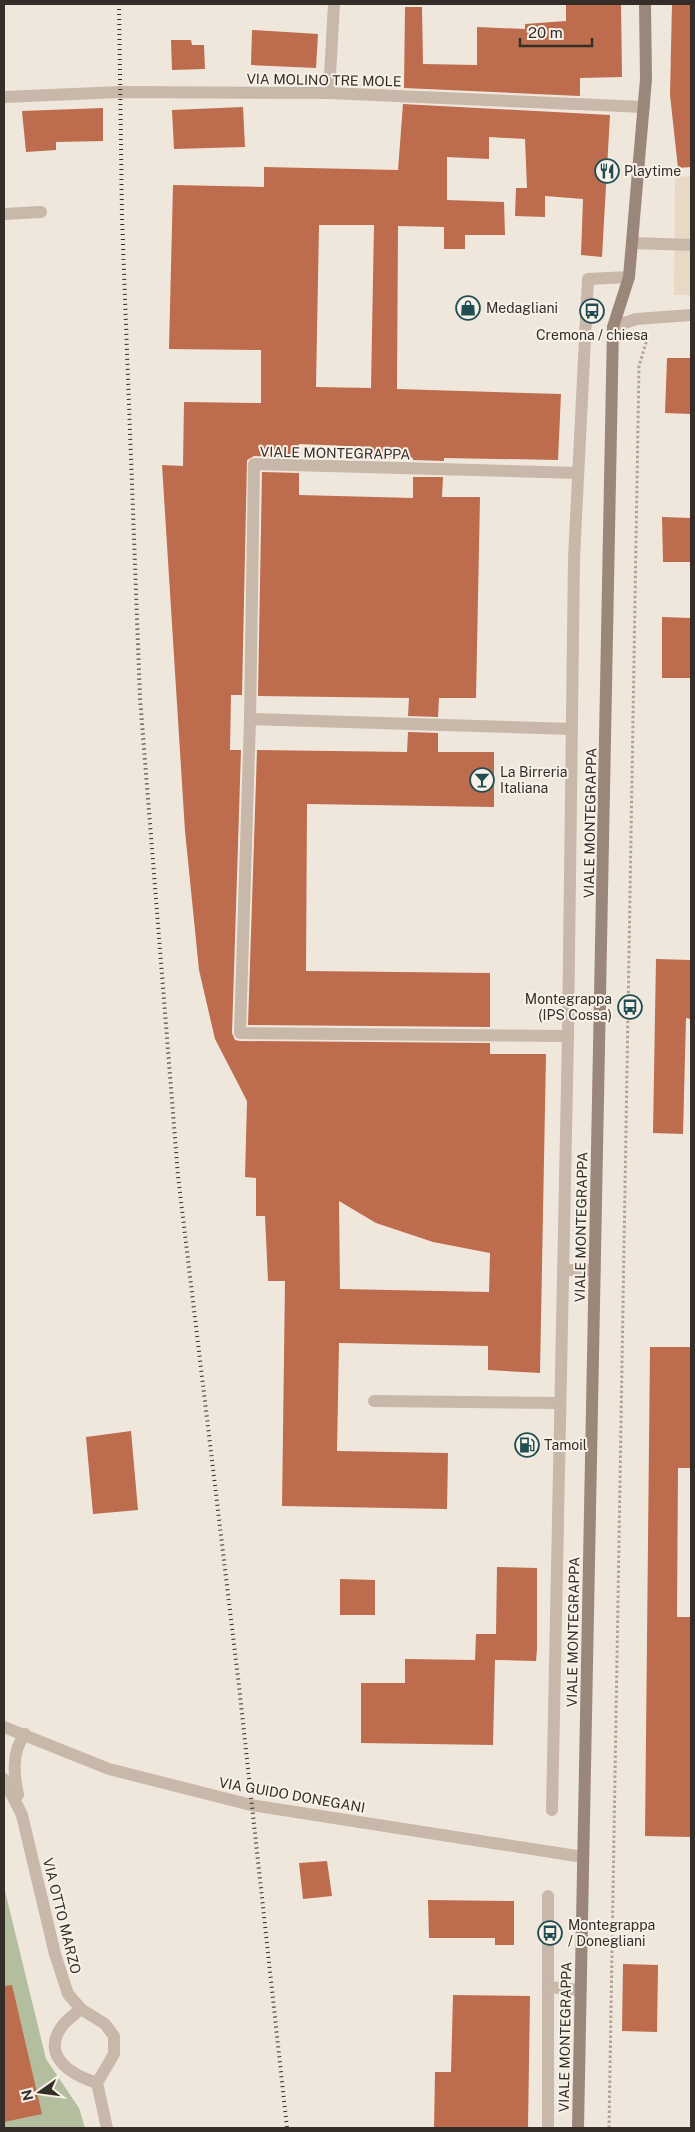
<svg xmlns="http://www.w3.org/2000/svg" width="695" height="2132" font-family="'Public Sans',sans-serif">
	<rect width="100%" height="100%" fill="#f0e7dc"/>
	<path fill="#b2be9d" d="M 4,1887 L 46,2059 L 79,2108 L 85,2128 L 4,2128 Z"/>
	<path fill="#e7d9c4" d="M 691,176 L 691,295 L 674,295 L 675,177 Z"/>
	<g fill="#bd6c4d" fill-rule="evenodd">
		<path d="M 566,4 L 621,4 L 622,77 L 580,78 L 580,96 L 404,88 L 405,7 L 422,7 L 423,64 L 477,65 L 477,27 L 525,29 L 525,24 L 566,21 Z"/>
		<path d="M 672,4 L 691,4 L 691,167 L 678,168 L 670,95 Z"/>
		<path d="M 252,30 L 318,34 L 316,68 L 251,65 Z"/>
		<path d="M 171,40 L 191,40 L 192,45 L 204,45 L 205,69 L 172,70 Z"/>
		<path d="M 403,104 L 610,115 L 602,257 L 581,255 L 583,199 L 545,196 L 545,217 L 515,216 L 516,188 L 527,188 L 525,139 L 489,137 L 489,159 L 447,157 L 447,200 L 504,202 L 505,235 L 465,235 L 465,249 L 444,249 L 444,227 L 398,226 L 397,389 L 561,394 L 558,460 L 444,458 L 444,461 L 413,460 L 413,458 L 370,456 L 370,447 L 299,444 L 299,457 L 254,456 L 247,460 L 242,695 L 231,695 L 230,750 L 241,750 L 232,1033 L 235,1040 L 240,1041 L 490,1043 L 490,1054 L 546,1054 L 540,1373 L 488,1370 L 488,1346 L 339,1343 L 337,1451 L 448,1453 L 447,1509 L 282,1506 L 285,1281 L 268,1281 L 265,1216 L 256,1216 L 256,1178 L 245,1177 L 247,1101 L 215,1039 L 199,970 L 185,831 L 162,465 L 183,466 L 184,402 L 261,403 L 261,350 L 169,349 L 173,185 L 264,187 L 264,167 L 398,170 ZM 319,225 L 374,225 L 371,388 L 316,387 ZM 339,1201 L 376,1223 L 433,1242 L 490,1253 L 489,1292 L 340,1289 Z"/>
		<path d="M 243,107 L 245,147 L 174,149 L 172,110 Z"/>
		<path d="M 103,108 L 103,141 L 56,142 L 56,150 L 26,152 L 22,111 Z"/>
		<path d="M 667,358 L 691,358 L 691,414 L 665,413 Z"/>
		<path d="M 262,472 L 299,473 L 299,495 L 413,498 L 413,477 L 443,477 L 442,497 L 480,497 L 476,698 L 439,698 L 438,717 L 408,716 L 409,698 L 258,696 Z"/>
		<path d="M 662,517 L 691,518 L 691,562 L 663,562 Z"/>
		<path d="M 662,617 L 691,618 L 691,678 L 662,678 Z"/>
		<path d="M 408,732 L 438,733 L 438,752 L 494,752 L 494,807 L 307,804 L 306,971 L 490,973 L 490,1027 L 248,1025 L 257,750 L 407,752 Z"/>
		<path d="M 656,959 L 691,960 L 691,1019 L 686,1018 L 683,1134 L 653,1133 Z"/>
		<path d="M 650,1347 L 691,1347 L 691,1468 L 678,1468 L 677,1617 L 691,1617 L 691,1837 L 645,1836 Z"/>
		<path d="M 131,1431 L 138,1510 L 93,1514 L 86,1437 Z"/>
		<path d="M 497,1567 L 537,1568 L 537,1649 L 536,1661 L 495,1660 L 493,1745 L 361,1743 L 361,1683 L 405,1683 L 405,1659 L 475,1660 L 476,1634 L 496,1634 Z"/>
		<path d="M 340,1579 L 375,1580 L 375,1615 L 340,1615 Z"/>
		<path d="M 327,1861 L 332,1896 L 303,1899 L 299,1863 Z"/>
		<path d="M 428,1900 L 514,1901 L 514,1945 L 495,1945 L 495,1938 L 429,1938 Z"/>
		<path d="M 623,1964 L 658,1965 L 657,2032 L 622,2031 Z"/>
		<path d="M 12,1985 L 42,2114 L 4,2122 L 4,1986 Z"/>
		<path d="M 453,1995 L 530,1996 L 528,2128 L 434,2128 L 435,2072 L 451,2072 Z"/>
	</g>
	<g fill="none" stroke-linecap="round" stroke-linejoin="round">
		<path stroke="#b3a293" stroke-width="3" stroke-dasharray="2.5 2.5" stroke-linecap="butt" d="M 609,2128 L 639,366 L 648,336"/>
		<g stroke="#c7b8a9" stroke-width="12">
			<path d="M 4,214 L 41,212"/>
			<path d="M 632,243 L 691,245"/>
			<path d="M 250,719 L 572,729"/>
			<path d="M 568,1036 L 240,1033 L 250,719 L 254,464 L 578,473"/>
			<path d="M 563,1270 L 595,1270"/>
			<path d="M 374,1401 L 560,1403"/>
			<path d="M 552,1810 L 568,1036 L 574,558 L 588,279 L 629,277"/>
			<path d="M 548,1896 L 548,2128"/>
			<path d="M 548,1987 L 581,1990"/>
			<path d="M 81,2009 C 75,2014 68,2019 63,2025 C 39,2056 72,2075 97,2083"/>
		</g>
		<g stroke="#c7b8a9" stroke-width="12">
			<path d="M 329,93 L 334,4"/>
			<path d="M 4,97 L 120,92 L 329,93 L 644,107"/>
			<path d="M 613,327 L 636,319 L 691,315"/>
			<path d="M 4,1727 L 109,1769 L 251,1805 L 583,1857"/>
			<path d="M 4,1779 L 22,1815 L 55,1954 L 68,1994 L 81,2009 L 105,2024 L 114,2036 L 114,2054 L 97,2083 L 107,2128"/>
			<path d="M 18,1795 C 14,1775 11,1752 25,1734"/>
		</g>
		<path stroke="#9b877a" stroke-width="12" d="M 578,2128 L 613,327 L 629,277 L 646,79 L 645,4"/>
		<path stroke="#352d28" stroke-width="4" stroke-dasharray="1 4" stroke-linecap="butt" d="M 119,4 L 122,218 L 140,698 L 178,1176 L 239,1686 L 287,2128"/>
	</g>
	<defs>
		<g id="restaurant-ring" transform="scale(1.25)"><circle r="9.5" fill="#f8f1e8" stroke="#214e53" stroke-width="1.5"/><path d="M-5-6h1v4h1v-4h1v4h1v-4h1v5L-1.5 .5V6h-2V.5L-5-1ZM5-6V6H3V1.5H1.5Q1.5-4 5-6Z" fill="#214e53"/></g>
		<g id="shop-ring" transform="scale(1.25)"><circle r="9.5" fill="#f8f1e8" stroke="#214e53" stroke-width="1.5"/><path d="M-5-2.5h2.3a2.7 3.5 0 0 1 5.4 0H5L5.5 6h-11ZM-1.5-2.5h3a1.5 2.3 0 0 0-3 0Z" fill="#214e53"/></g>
		<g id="bus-ring" transform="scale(1.25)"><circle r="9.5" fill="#f8f1e8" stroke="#214e53" stroke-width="1.5"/><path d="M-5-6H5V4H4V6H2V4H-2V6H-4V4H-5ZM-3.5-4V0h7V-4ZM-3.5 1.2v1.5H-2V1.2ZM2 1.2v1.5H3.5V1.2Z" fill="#214e53"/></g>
		<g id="bar-ring" transform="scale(1.25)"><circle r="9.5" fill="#f8f1e8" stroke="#214e53" stroke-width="1.5"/><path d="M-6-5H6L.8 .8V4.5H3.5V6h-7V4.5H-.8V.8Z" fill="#214e53"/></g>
		<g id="fuel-ring" transform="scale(1.25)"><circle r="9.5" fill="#f8f1e8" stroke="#214e53" stroke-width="1.5"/><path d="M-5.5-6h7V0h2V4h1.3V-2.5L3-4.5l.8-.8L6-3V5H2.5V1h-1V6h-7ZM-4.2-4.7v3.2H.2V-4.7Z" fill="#214e53"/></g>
	</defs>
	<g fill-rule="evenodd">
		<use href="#restaurant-ring" x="607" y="171"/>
		<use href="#shop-ring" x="468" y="308"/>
		<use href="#bus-ring" x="592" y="311"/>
		<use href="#bar-ring" x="482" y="780"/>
		<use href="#bus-ring" x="630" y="1007"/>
		<use href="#fuel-ring" x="527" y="1445"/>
		<use href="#bus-ring" x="550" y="1933"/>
	</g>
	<g text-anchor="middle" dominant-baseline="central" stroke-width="4" stroke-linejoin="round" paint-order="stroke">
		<g font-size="14" fill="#352d28" stroke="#f8f1e8">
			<text transform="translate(324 80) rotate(1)">VIA MOLINO TRE MOLE</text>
			<text transform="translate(335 453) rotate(1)">VIALE MONTEGRAPPA</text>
			<text transform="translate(590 823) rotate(-89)">VIALE MONTEGRAPPA</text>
			<text transform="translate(581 1227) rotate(-89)">VIALE MONTEGRAPPA</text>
			<text transform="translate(573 1632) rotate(-89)">VIALE MONTEGRAPPA</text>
			<text transform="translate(292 1795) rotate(10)">VIA GUIDO DONEGANI</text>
			<text transform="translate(62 1916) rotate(76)">VIA OTTO MARZO</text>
			<text transform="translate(565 2037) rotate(-89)">VIALE MONTEGRAPPA</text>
		</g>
		<g font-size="14" fill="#352d28" stroke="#f8f1e8" text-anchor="start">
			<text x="624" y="171">Playtime</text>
			<text x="486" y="308">Medagliani</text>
			<text x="592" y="335" text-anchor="middle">Cremona / chiesa</text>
			<text x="500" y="772">La Birreria<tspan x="500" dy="16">Italiana</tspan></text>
			<text x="612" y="999" text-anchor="end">Montegrappa<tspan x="612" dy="16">(IPS Cossa)</tspan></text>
			<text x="544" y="1445">Tamoil</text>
			<text x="568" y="1925">Montegrappa<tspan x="568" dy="16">/ Donegliani</tspan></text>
		</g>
	</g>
	<rect width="695" height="2132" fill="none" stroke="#352d28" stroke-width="10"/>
	<g transform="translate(40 2092) rotate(256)" stroke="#f8f1e8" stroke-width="4" paint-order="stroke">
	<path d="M0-4L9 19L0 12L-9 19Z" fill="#352d28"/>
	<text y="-8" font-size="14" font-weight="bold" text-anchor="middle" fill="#352d28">N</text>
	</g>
	<path d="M520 38v8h72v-8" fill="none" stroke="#352d28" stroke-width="2.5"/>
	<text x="528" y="38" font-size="15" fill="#352d28" stroke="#f8f1e8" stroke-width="4" paint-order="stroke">20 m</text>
</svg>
